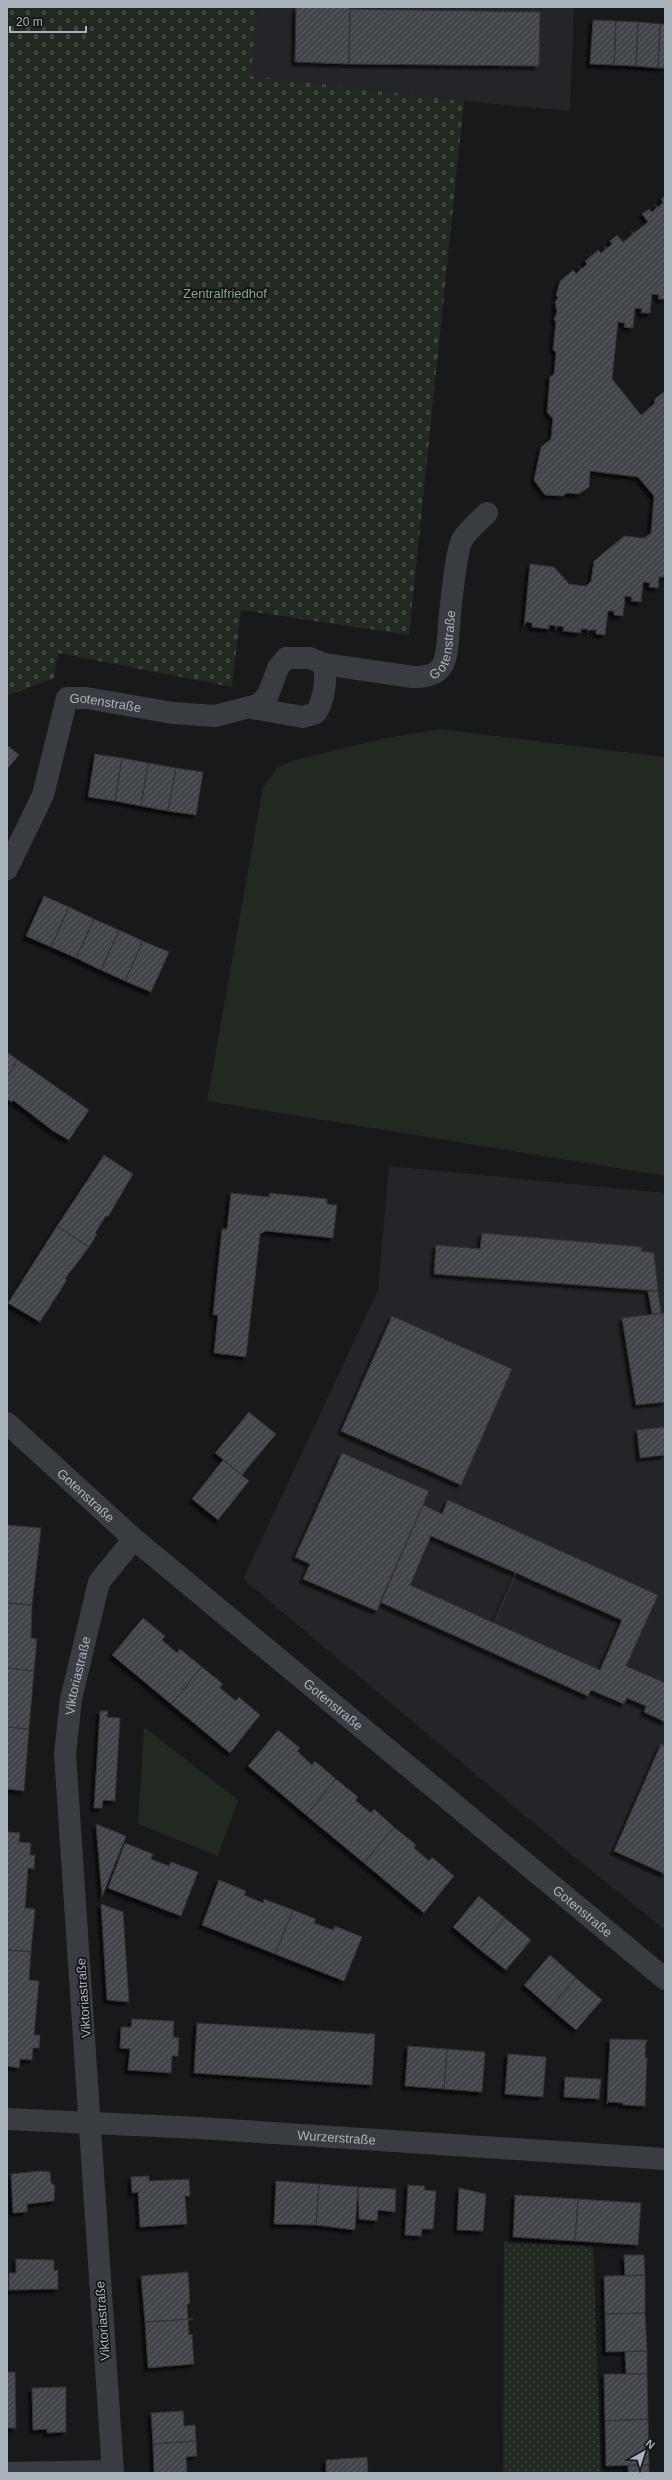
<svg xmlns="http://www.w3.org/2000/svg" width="672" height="2480" font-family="Helvetica,sans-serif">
  <defs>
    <pattern id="cemetery-stones" width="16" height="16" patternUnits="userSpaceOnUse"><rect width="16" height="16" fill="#212920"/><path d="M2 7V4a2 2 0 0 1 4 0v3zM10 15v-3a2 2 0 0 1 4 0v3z" fill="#3f463e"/></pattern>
    <pattern id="garden-dots" width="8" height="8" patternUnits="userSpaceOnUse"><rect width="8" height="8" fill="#212920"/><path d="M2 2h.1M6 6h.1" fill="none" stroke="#3f463e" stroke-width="1.8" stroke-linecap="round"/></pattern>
    <pattern id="building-hatch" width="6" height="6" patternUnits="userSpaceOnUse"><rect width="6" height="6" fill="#424448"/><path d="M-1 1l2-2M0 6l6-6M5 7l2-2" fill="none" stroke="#5b5d60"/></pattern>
    <filter id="shadow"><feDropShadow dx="-3.5" dy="3.5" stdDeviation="1" flood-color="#0009"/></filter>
  </defs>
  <rect width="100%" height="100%" fill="#18191b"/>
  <path fill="#242528" d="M 257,7 L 574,7 L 570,111 L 464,101 L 250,76 Z
    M 389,1166 L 665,1193 L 665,1930 L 561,1846 L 243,1579 L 378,1290 Z"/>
  <path fill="url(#cemetery-stones)" d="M 7,7 L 257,7 L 251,76 L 464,101 L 409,635 L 241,610 L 232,687 L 58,653 L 54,678 L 7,696 Z"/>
  <path fill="#212920" d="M 440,729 L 665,757 L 665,1176 L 207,1101 L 263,787 L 278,767 L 295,760 L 381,739 Z
    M 144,1727 L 238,1800 L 218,1856 L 138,1824 Z"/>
  <path fill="url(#garden-dots)" d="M 504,2242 L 593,2246 L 601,2473 L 503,2473 Z"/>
  <path fill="url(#building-hatch)" stroke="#323337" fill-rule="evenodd" filter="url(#shadow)" d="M 296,7 L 350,7 L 349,64 L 295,62 Z
    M 350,9 L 540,12 L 539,66 L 349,64 Z
    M 593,20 L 616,21 L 614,65 L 590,64 Z
    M 616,21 L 638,22 L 636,66 L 614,65 Z
    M 638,22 L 660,24 L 658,68 L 636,66 Z
    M 660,24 L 665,24 L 665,68 L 658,68 Z
    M 665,196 L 665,299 L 658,299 L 659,295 L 652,294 L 650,313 L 641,313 L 642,309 L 635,308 L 633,328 L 624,327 L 625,323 L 618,322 L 612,379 L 641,415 L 654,404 L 655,399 L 665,391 L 665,577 L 659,577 L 658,588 L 649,587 L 650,583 L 643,582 L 641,602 L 631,601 L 632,597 L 625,596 L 623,616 L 614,615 L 614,611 L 608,611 L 605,635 L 596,634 L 596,630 L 589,630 L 588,633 L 588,629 L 581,629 L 581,633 L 563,631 L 564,627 L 557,626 L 556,630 L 556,626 L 549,625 L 549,629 L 540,628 L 532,627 L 532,623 L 526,622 L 524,626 L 530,564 L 554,567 L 569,584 L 586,586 L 591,581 L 594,561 L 624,536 L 644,538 L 651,533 L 654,496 L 638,477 L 590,471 L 589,487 L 579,494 L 567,493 L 563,496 L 545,495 L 534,480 L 541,447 L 551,439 L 553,419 L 547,412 L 550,377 L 554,374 L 556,353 L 553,349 L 556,322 L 554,319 L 557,312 L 555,302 L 558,298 L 556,295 L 560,281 L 573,270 L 576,274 L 581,269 L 578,266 L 582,269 L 587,264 L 585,261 L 598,250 L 601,253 L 606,249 L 604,246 L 607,248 L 612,244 L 610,241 L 617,235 L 623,242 L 633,234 L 631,231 L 634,233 L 648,222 L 642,214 L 649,209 L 652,212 L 657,207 L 655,204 L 658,207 L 663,202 L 661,199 Z
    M 7,745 L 19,755 L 7,769 Z
    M 95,754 L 122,758 L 115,801 L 88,797 Z
    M 122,758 L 148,763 L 141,806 L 115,801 Z
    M 148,763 L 176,768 L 168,811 L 141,806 Z
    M 176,768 L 203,772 L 196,815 L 168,811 Z
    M 44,896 L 69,907 L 51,947 L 26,936 Z
    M 69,907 L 94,919 L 76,958 L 51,947 Z
    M 94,919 L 119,930 L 101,970 L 76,958 Z
    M 119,930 L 143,941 L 125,981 L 101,970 Z
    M 143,941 L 169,952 L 151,992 L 125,981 Z
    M 7,1052 L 18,1060 L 7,1077 Z
    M 18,1060 L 89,1110 L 69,1140 L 53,1131 L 13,1100 L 12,1102 L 7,1099 L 7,1077 Z
    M 104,1155 L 133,1174 L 108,1217 L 106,1216 L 95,1233 L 97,1234 L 89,1247 L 57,1226 Z
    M 231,1193 L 269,1197 L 270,1193 L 327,1199 L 327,1204 L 337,1205 L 333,1238 L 266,1231 L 260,1234 L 246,1357 L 214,1353 L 218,1315 L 213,1315 L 222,1229 L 227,1229 Z
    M 57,1226 L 89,1247 L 65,1279 L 67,1280 L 40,1322 L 8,1303 Z
    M 482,1233 L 642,1247 L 641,1251 L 654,1253 L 658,1291 L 434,1274 L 436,1245 L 480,1249 Z
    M 648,1291 L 658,1291 L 661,1313 L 652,1314 Z
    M 664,1313 L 665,1402 L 636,1405 L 622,1318 Z
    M 392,1316 L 512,1369 L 461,1485 L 341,1431 Z
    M 249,1412 L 276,1434 L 242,1475 L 215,1453 Z
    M 665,1427 L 665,1455 L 640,1458 L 637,1430 Z
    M 342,1453 L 429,1491 L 377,1611 L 303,1579 L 310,1564 L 295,1557 Z
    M 223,1460 L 249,1481 L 218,1520 L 192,1499 Z
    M 448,1500 L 658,1595 L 626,1666 L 665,1683 L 665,1722 L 644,1712 L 646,1706 L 627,1698 L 624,1704 L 591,1690 L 588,1696 L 380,1602 L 423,1505 L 442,1514 ZM 431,1536 L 516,1573 L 494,1623 L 410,1585 Z
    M 7,1525 L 41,1528 L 32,1605 L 7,1603 Z
    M 516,1573 L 622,1620 L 600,1670 L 494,1623 Z
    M 7,1603 L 32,1605 L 31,1638 L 37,1639 L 34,1671 L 7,1668 Z
    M 143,1618 L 165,1636 L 162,1640 L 177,1653 L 180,1649 L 202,1667 L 171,1704 L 112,1655 Z
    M 202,1667 L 223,1684 L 220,1688 L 236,1701 L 239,1697 L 260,1715 L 230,1753 L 171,1704 Z
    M 7,1668 L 34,1671 L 29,1729 L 7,1727 Z
    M 100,1711 L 108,1711 L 107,1717 L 120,1718 L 115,1801 L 103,1800 L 102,1808 L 94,1808 Z
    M 7,1727 L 29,1729 L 24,1791 L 7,1789 Z
    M 278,1730 L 300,1748 L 297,1751 L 312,1765 L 315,1761 L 336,1779 L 306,1815 L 248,1766 Z
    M 661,1744 L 665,1746 L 665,1874 L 614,1851 Z
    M 336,1779 L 358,1797 L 355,1800 L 371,1813 L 374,1809 L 394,1827 L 364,1863 L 306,1815 Z
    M 96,1824 L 126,1836 L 102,1897 Z
    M 394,1827 L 416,1845 L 414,1848 L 429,1861 L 432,1857 L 454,1876 L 424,1913 L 364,1863 Z
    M 7,1832 L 20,1833 L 19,1842 L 31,1843 L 30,1855 L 35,1855 L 34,1869 L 28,1868 L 25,1908 L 35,1909 L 31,1952 L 7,1950 Z
    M 125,1843 L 153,1854 L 151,1859 L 169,1866 L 171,1862 L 198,1872 L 181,1916 L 108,1888 Z
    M 219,1880 L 246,1891 L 244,1895 L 263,1903 L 264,1899 L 293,1910 L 275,1954 L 202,1925 Z
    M 479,1896 L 505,1918 L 479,1949 L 453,1927 Z
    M 101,1904 L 123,1912 L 129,2002 L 107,2000 Z
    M 293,1910 L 316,1919 L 314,1923 L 333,1930 L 335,1926 L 362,1937 L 344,1981 L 275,1954 Z
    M 505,1918 L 531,1940 L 506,1970 L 479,1949 Z
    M 7,1950 L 31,1952 L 29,1980 L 39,1981 L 34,2035 L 40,2035 L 39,2048 L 33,2048 L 32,2060 L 20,2059 L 19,2068 L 7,2066 Z
    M 550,1955 L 576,1978 L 550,2008 L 524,1985 Z
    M 576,1978 L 602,2000 L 576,2030 L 550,2008 Z
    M 132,2019 L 174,2021 L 173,2037 L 179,2038 L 178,2056 L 172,2056 L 171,2073 L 128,2070 L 130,2049 L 120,2048 L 121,2027 L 131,2027 Z
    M 197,2023 L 375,2034 L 372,2085 L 194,2073 Z
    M 610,2039 L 648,2040 L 646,2042 L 645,2057 L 647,2058 L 645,2106 L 623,2105 L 623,2103 L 608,2102 L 607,2104 Z
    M 408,2046 L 447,2049 L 444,2089 L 405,2086 Z
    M 447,2049 L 485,2052 L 482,2092 L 444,2089 Z
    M 508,2054 L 546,2057 L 543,2097 L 505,2094 Z
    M 565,2077 L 601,2079 L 599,2099 L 564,2097 Z
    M 40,2171 L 50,2172 L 51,2183 L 55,2186 L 54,2201 L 27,2204 L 27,2212 L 13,2213 L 11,2174 Z
    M 149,2176 L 149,2181 L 189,2179 L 190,2196 L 185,2196 L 187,2224 L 140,2227 L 138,2192 L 132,2193 L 131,2177 Z
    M 276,2181 L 319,2184 L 316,2225 L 274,2224 Z
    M 319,2184 L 358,2187 L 355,2230 L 316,2225 Z
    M 408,2185 L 425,2186 L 424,2190 L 436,2191 L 433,2229 L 422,2229 L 421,2236 L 405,2235 Z
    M 358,2187 L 396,2189 L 395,2212 L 378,2210 L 377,2221 L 359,2219 Z
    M 459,2188 L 486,2194 L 483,2231 L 457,2230 Z
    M 515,2195 L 578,2199 L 575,2241 L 513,2237 Z
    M 578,2199 L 641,2203 L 638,2245 L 575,2241 Z
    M 624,2255 L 644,2255 L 645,2275 L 625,2276 Z
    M 16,2259 L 54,2260 L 54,2271 L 58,2270 L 58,2289 L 9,2290 L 9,2273 L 16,2273 Z
    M 188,2272 L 190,2303 L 187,2304 L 188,2319 L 193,2319 L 145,2322 L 141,2276 Z
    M 645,2275 L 645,2313 L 605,2314 L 604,2276 Z
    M 645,2313 L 647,2351 L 606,2352 L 605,2314 Z
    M 193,2319 L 188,2320 L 189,2335 L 192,2334 L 194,2364 L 148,2368 L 145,2322 Z
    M 647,2351 L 647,2374 L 626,2374 L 625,2352 Z
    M 7,2372 L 15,2372 L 16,2428 L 7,2428 Z
    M 604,2374 L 647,2374 L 648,2419 L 605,2421 Z
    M 66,2387 L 66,2432 L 47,2433 L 47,2429 L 33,2430 L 32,2388 Z
    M 183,2411 L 184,2426 L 195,2425 L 196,2441 L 153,2444 L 151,2413 Z
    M 648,2419 L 649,2465 L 606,2466 L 605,2421 Z
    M 196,2441 L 197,2456 L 186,2457 L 187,2473 L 154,2473 L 153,2444 Z
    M 367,2457 L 368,2473 L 326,2473 L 326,2460 Z
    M 649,2465 L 649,2473 L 628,2473 L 628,2466 Z"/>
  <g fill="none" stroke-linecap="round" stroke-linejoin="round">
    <g stroke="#393c40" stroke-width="22">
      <path d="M 252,708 L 303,717 L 316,713 C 324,700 327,679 324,664"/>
      <path id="s1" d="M 7,869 L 43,795 L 67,698 L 86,698 L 173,713 L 215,716 L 258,705 L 268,695 L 278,668 L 286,658 L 310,658 L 324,664 L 413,677 C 450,678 446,654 449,627 C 450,611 456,551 462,540 C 468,530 479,521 487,513"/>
      <path id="s2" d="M 7,1423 L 134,1539 L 665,1979"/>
      <path id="s3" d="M 7,2119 L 199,2128 L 665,2159"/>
      <path d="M 7,2473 L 113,2471"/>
      <path id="s4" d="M 113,2473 L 65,1754 L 71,1699 L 99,1582 L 134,1539"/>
    </g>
  </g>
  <g text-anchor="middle" stroke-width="3.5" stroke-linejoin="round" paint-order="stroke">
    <g font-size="13" fill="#87a780" stroke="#131416">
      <text x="225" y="298">Zentralfriedhof</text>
    </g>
    <g font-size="13" fill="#aab3bb" stroke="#131416">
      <text dy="5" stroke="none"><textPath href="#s1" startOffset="614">Gotenstraße</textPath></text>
      <text dy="5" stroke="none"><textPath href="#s1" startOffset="221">Gotenstraße</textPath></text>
      <text dy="5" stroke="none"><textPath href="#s2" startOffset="107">Gotenstraße</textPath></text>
      <text dy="5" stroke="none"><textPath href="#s4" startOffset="800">Viktoriastraße</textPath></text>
      <text dy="5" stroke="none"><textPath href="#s2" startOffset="431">Gotenstraße</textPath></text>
      <text dy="5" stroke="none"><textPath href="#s2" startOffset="755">Gotenstraße</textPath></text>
      <text transform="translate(83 1998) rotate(-94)" y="5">Viktoriastraße</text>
      <text dy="5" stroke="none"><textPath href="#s3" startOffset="330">Wurzerstraße</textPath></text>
      <text transform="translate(102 2321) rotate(-94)" y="5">Viktoriastraße</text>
    </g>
  </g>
  <rect width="672" height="2480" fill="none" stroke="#aab3bb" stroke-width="16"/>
  <g transform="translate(644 2452) rotate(39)" stroke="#131416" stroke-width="3" paint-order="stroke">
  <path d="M0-3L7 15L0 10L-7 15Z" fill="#aab3bb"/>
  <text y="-6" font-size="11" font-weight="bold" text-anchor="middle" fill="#aab3bb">N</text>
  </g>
  <path d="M10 26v6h76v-6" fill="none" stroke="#aab3bb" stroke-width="2"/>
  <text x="16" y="26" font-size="12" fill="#aab3bb" stroke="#131416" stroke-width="3" paint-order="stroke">20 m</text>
</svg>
